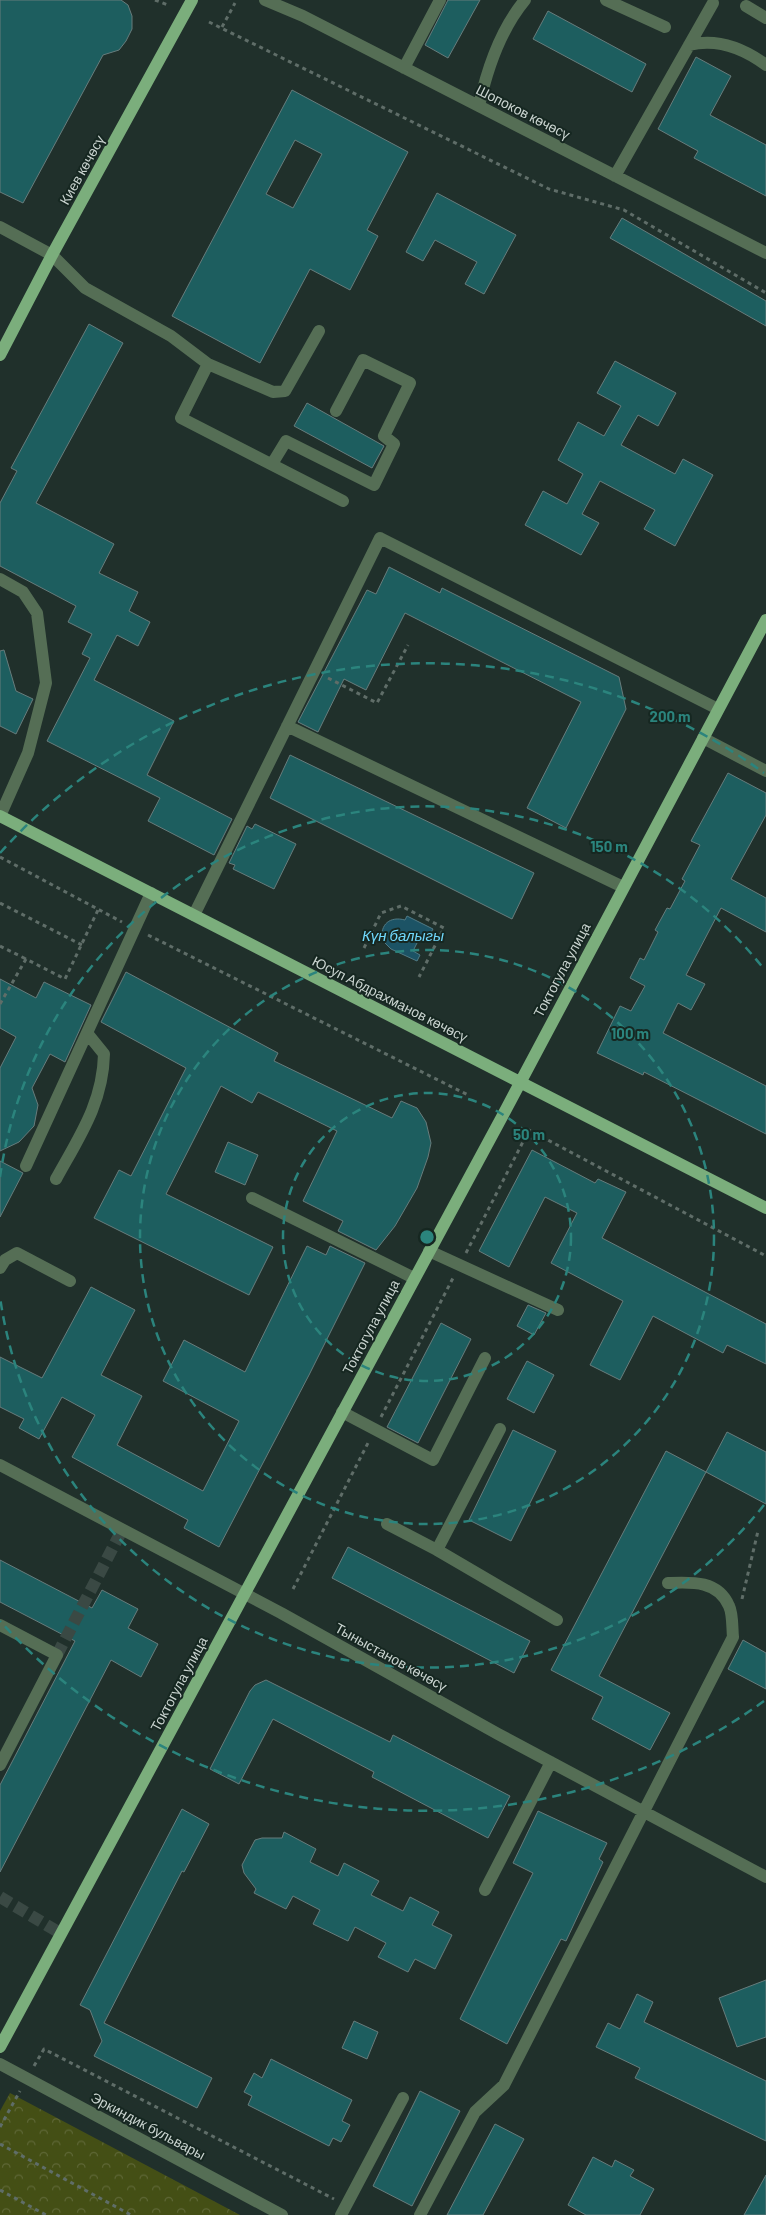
<svg xmlns="http://www.w3.org/2000/svg" width="766" height="2215" font-family="Barlow,sans-serif">
  <defs>
    <pattern id="park-crowns" width="20" height="18" patternUnits="userSpaceOnUse" patternTransform="scale(1.25)"><rect width="20" height="18" fill="#444f15"/><path d="M2 6a3 3 0 1 1 6 0M12 15a3 3 0 1 1 6 0" fill="none" stroke="#5e6736"/></pattern>
  </defs>
  <rect width="100%" height="100%" fill="#20302b"/>
  <path fill="url(#park-crowns)" d="M 10,2093 L 240,2215 L 0,2215 L 0,2111 Z"/>
  <path fill="#1c5365" stroke="#507a85" d="M 407,916 L 433,929 L 428,938 L 421,935 L 413,951 L 420,955 L 417,961 L 391,949 L 382,940 C 380,924 390,916 405,920 Z"/>
  <path fill="#1d5e5f" stroke="#677c7c" fill-rule="evenodd" d="M 0,0 L 121,0 L 128,5 L 132,16 L 132,29 L 126,41 L 119,50 L 103,55 L 23,203 L 0,192 Z
    M 448,0 L 480,0 L 448,58 L 425,45 Z
    M 548,11 L 646,64 L 632,92 L 533,39 Z
    M 696,57 L 731,76 L 710,115 L 766,145 L 766,196 L 694,158 L 698,151 L 658,129 Z
    M 292,90 L 408,152 L 367,230 L 378,236 L 350,290 L 310,269 L 260,363 L 172,316 ZM 295,140 L 322,154 L 293,208 L 266,194 Z
    M 437,193 L 516,235 L 484,294 L 465,284 L 477,262 L 435,240 L 423,261 L 406,252 Z
    M 622,218 L 766,301 L 766,326 L 610,238 Z
    M 89,324 L 123,343 L 36,503 L 114,544 L 99,573 L 138,592 L 129,611 L 150,622 L 138,646 L 117,635 L 94,680 L 174,721 L 147,775 L 232,819 L 214,855 L 148,821 L 160,798 L 47,741 L 90,658 L 82,654 L 92,634 L 68,622 L 76,606 L 0,566 L 0,503 L 17,471 L 11,468 Z
    M 615,361 L 676,393 L 658,426 L 638,415 L 621,445 L 675,474 L 683,459 L 713,475 L 675,546 L 644,529 L 655,510 L 600,481 L 582,514 L 599,523 L 581,555 L 525,525 L 543,491 L 567,504 L 583,474 L 558,460 L 578,422 L 604,436 L 621,406 L 597,393 Z
    M 307,403 L 384,446 L 372,468 L 294,426 Z
    M 389,567 L 440,593 L 442,588 L 619,677 L 626,709 L 566,828 L 527,808 L 581,702 L 405,613 L 366,690 L 344,679 L 318,732 L 298,722 L 367,590 L 376,594 Z
    M 4,650 L 16,691 L 33,699 L 16,734 L 0,726 L 0,651 Z
    M 290,755 L 534,873 L 512,919 L 270,798 Z
    M 728,773 L 766,793 L 766,815 L 731,879 L 766,898 L 766,932 L 721,908 L 686,975 L 705,984 L 691,1010 L 678,1003 L 663,1033 L 766,1086 L 766,1134 L 644,1072 L 643,1075 L 597,1053 L 620,1006 L 631,1011 L 645,986 L 630,978 L 640,958 L 644,960 L 658,932 L 655,930 L 667,908 L 670,909 L 685,881 L 682,879 L 700,845 L 691,841 Z
    M 255,824 L 296,844 L 274,889 L 233,869 L 235,865 L 229,863 L 247,826 L 252,829 Z
    M 126,972 L 278,1053 L 274,1061 L 392,1118 L 401,1101 L 417,1108 L 426,1122 L 431,1143 L 428,1157 L 417,1188 L 395,1226 L 376,1250 L 338,1231 L 343,1221 L 303,1201 L 337,1131 L 258,1092 L 252,1103 L 221,1086 L 166,1194 L 273,1247 L 249,1295 L 94,1218 L 119,1170 L 131,1176 L 186,1068 L 101,1022 Z
    M 0,979 L 36,998 L 44,982 L 91,1005 L 65,1062 L 50,1054 L 32,1088 L 38,1105 L 34,1126 L 19,1142 L 0,1151 L 0,1068 L 16,1037 L 0,1028 Z
    M 228,1142 L 258,1155 L 245,1185 L 215,1172 Z
    M 532,1150 L 595,1183 L 598,1179 L 626,1192 L 602,1238 L 766,1324 L 766,1364 L 727,1345 L 723,1353 L 653,1316 L 620,1380 L 590,1365 L 623,1301 L 551,1263 L 577,1213 L 545,1197 L 509,1267 L 479,1251 Z
    M 0,1161 L 23,1173 L 0,1217 Z
    M 307,1246 L 326,1255 L 330,1246 L 365,1263 L 309,1375 L 219,1547 L 184,1528 L 188,1520 L 72,1457 L 95,1415 L 62,1397 L 39,1439 L 19,1428 L 24,1419 L 0,1407 L 0,1357 L 42,1378 L 91,1287 L 135,1310 L 101,1375 L 142,1396 L 117,1445 L 203,1491 L 239,1421 L 163,1381 L 184,1340 L 245,1372 Z
    M 528,1305 L 546,1313 L 534,1335 L 517,1326 Z
    M 441,1323 L 471,1339 L 418,1443 L 387,1427 Z
    M 527,1361 L 554,1375 L 534,1413 L 507,1399 Z
    M 513,1430 L 556,1451 L 511,1541 L 469,1520 Z
    M 727,1432 L 766,1452 L 766,1504 L 706,1472 Z
    M 666,1451 L 706,1472 L 599,1676 L 670,1713 L 650,1750 L 592,1719 L 603,1697 L 551,1670 Z
    M 348,1547 L 530,1641 L 514,1673 L 332,1578 Z
    M 0,1560 L 92,1608 L 102,1590 L 138,1609 L 128,1628 L 158,1644 L 141,1677 L 111,1660 L 0,1872 L 0,1785 L 75,1641 L 0,1602 Z
    M 743,1640 L 766,1653 L 766,1689 L 728,1669 Z
    M 266,1680 L 390,1742 L 393,1735 L 510,1796 L 488,1838 L 372,1777 L 374,1772 L 273,1719 L 239,1784 L 210,1769 L 250,1691 L 255,1685 Z
    M 182,1809 L 209,1824 L 184,1872 L 182,1871 L 104,2023 L 212,2078 L 197,2108 L 94,2056 L 102,2041 L 90,2010 L 80,2005 Z
    M 538,1811 L 607,1843 L 599,1859 L 603,1862 L 566,1941 L 561,1939 L 507,2044 L 460,2019 L 533,1873 L 513,1863 Z
    M 284,1832 L 316,1849 L 310,1862 L 338,1876 L 344,1863 L 379,1881 L 371,1895 L 403,1911 L 410,1897 L 439,1912 L 432,1925 L 452,1935 L 435,1969 L 415,1959 L 408,1972 L 378,1957 L 386,1943 L 355,1927 L 348,1941 L 313,1924 L 320,1910 L 293,1896 L 286,1909 L 254,1893 L 256,1889 L 244,1873 L 242,1865 L 255,1840 L 262,1838 L 282,1838 Z
    M 766,1980 L 766,2037 L 737,2047 L 719,1998 Z
    M 637,1994 L 653,2002 L 644,2022 L 766,2081 L 766,2141 L 635,2078 L 640,2068 L 596,2047 L 608,2023 L 620,2029 Z
    M 354,2021 L 378,2032 L 367,2059 L 342,2048 Z
    M 271,2059 L 352,2100 L 342,2121 L 350,2125 L 341,2142 L 333,2138 L 329,2146 L 248,2105 L 252,2096 L 244,2092 L 254,2073 L 262,2078 Z
    M 420,2091 L 460,2111 L 412,2206 L 373,2186 Z
    M 495,2124 L 524,2139 L 483,2215 L 447,2215 Z
    M 593,2157 L 612,2167 L 615,2160 L 634,2170 L 630,2176 L 654,2189 L 640,2215 L 586,2215 L 568,2205 Z
    M 766,2175 L 766,2215 L 744,2215 Z"/>
  <g fill="none" stroke-linecap="round" stroke-linejoin="round">
    <path stroke="#3a4944" stroke-width="12" stroke-dasharray="12 6" stroke-linecap="butt" d="M 57,1655 L 122,1530
      M 0,1897 L 60,1933"/>
    <path stroke="#5f6d68" stroke-width="3" stroke-dasharray="4 4" stroke-linecap="butt" d="M 155,0 L 168,5
      M 209,22 L 549,189 L 624,210 L 766,293
      M 222,27 L 235,3
      M 328,678 L 377,703 L 408,645
      M 0,857 L 122,922
      M 0,903 L 82,945
      M 148,935 L 470,1096
      M 0,946 L 26,959
      M 364,948 L 381,913 L 401,906 L 444,928 L 419,977
      M 0,1004 L 26,959 L 65,979 L 98,910
      M 466,1253 L 529,1130 L 766,1256
      M 381,1417 L 453,1278
      M 293,1589 L 368,1443
      M 742,1599 L 758,1531
      M 34,2066 L 44,2049 L 334,2199
      M 0,2127 L 20,2091
      M 0,2144 L 131,2215
      M 0,2190 L 46,2215"/>
    <path stroke="#556e55" stroke-width="12" d="M 265,0 L 303,16 L 766,253
      M 606,0 L 665,27
      M 746,6 L 766,18
      M 689,45 C 717,38 743,48 766,65
      M 404,68 L 440,0
      M 479,106 C 487,69 501,29 525,0
      M 615,176 L 713,3
      M 0,227 L 52,255 L 85,288 L 171,336 L 208,364 L 273,392 L 285,391 L 319,331
      M 208,364 L 181,418 L 343,501
      M 272,464 L 286,441 L 374,485 L 394,444 L 384,436 L 410,383 L 363,360 L 336,411
      M 0,579 L 23,592 L 37,613 L 46,683 L 28,753 L 0,816
      M 287,726 L 623,887
      M 703,738 L 766,771
      M 194,915 L 380,538 L 718,709
      M 26,1166 L 151,893
      M 56,1179 C 79,1137 103,1103 104,1054 L 87,1033
      M 252,1198 L 414,1278
      M 429,1251 L 558,1310
      M 0,1268 L 5,1260 L 17,1253 L 70,1281
      M 342,1412 L 433,1460 L 485,1358
      M 500,1429 L 437,1550 L 557,1620
      M 0,1465 L 281,1613 L 498,1734 L 766,1877
      M 387,1524 L 437,1550
      M 0,1625 L 57,1655 L 0,1765
      M 485,1890 L 551,1762
      M 0,2064 L 282,2215
      M 341,2215 L 403,2098
      M 420,2215 L 475,2112 L 504,2085 L 733,1637 C 732,1628 733,1614 729,1606 C 718,1580 691,1582 668,1583"/>
    <path stroke="#7bae7c" stroke-width="12" d="M 0,355 L 52,255 L 192,0
      M 0,816 L 766,1208
      M 0,2047 L 503,1115 L 766,620"/>
  </g>
  <g fill="none" stroke="#2b847d" stroke-width="2.5" stroke-dasharray="9 6">
    <circle cx="427" cy="1237" r="144"/>
    <circle cx="427" cy="1237" r="287"/>
    <path d="M764 1505A431 431 0 0 1 0 1297M0 1177A431 431 0 0 1 764 969"/>
    <path d="M764 1701A574 574 0 0 1 0 1621M0 853A574 574 0 0 1 764 773"/>
  </g>
  <g text-anchor="middle" stroke-width="4" stroke-linejoin="round" paint-order="stroke">
    <g font-size="14" fill="#cad4d0" stroke="#162721">
      <text transform="translate(523 112) rotate(27)" y="5">Шопоков көчөсү</text>
      <text transform="translate(82 170) rotate(-61)" y="5">Киев көчөсү</text>
      <text transform="translate(562 970) rotate(-62)" y="5">Токтогула улица</text>
      <text transform="translate(390 999) rotate(27)" y="5">Юсуп Абдрахманов көчөсү</text>
      <text transform="translate(371 1327) rotate(-62)" y="5">Токтогула улица</text>
      <text transform="translate(391 1657) rotate(29)" y="5">Тыныстанов көчөсү</text>
      <text transform="translate(179 1684) rotate(-62)" y="5">Токтогула улица</text>
      <text transform="translate(148 2126) rotate(28)" y="5">Эркиндик бульвары</text>
    </g>
    <g font-size="15" font-style="italic" fill="#70d8fc" stroke="#162721">
      <text x="403" y="941">Күн балыгы</text>
    </g>
  </g>
  <circle cx="427" cy="1237" r="8" fill="#2b847d" stroke="#162721" stroke-width="2.5"/>
  <g font-size="15" text-anchor="middle" font-weight="bold" fill="#2b847d" stroke="#162721" stroke-width="4" stroke-linejoin="round" paint-order="stroke">
    <text x="670" y="722">200 m</text>
    <text x="609" y="852">150 m</text>
    <text x="630" y="1039">100 m</text>
    <text x="529" y="1140">50 m</text>
  </g>
</svg>
